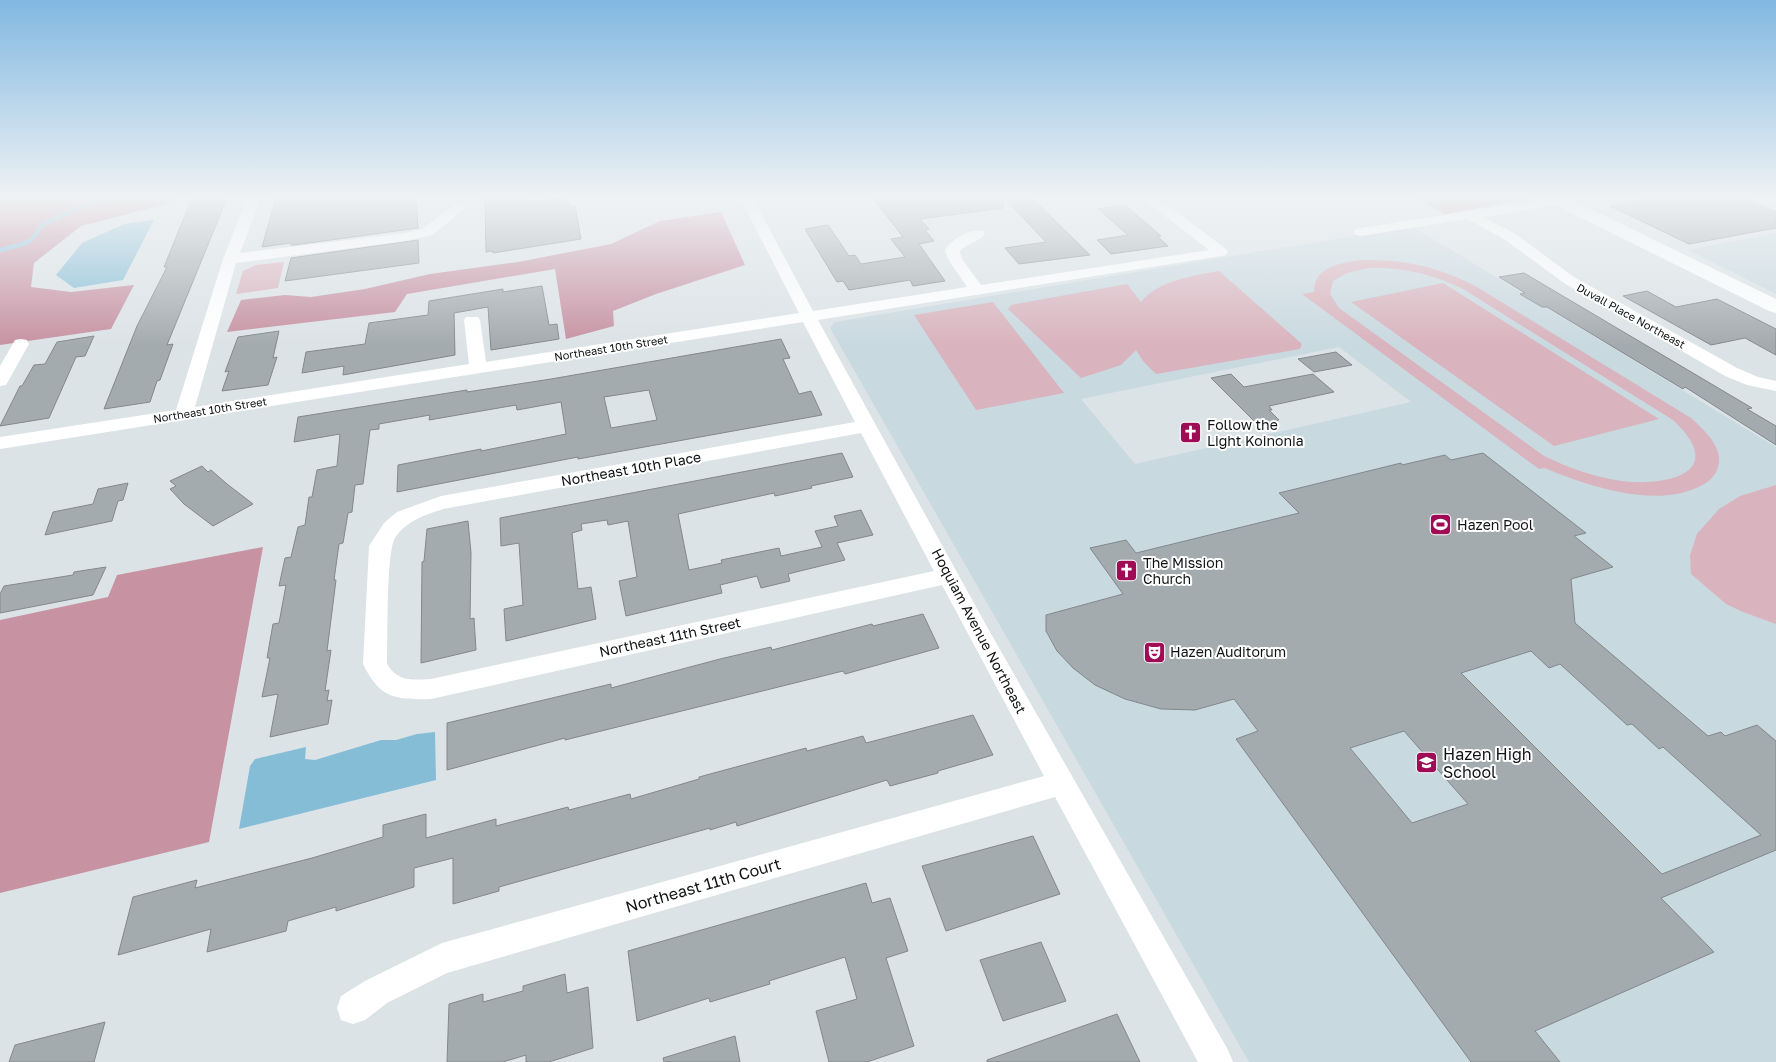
<svg xmlns="http://www.w3.org/2000/svg" width="1776" height="1062" font-family="'Golos Text',sans-serif">
  <rect width="100%" height="100%" fill="#dce3e6"/>
  <path fill="#c9d9e0" fill-rule="evenodd" d="M 1412,226 L 1776,447 L 1776,1062 L 1249,1062 L 830,328 L 835,322 ZM 1339,347 L 1411,402 L 1135,464 L 1081,399 Z
    M 1776,233 L 1776,294 L 1688,250 Z"/>
  <path fill="#d9b3bd" fill-rule="evenodd" d="M 1362,260 C 1403,259 1441,267 1477,287 L 1691,418 C 1706,432 1727,450 1716,472 C 1712,480 1704,485 1696,488 C 1651,508 1587,485 1544,468 L 1539,469 L 1302,294 L 1314,292 C 1314,266 1341,263 1362,260 ZM 1369,268 C 1402,267 1433,274 1463,289 L 1673,420 C 1729,472 1668,487 1621,481 C 1594,477 1569,468 1544,456 L 1339,308 L 1330,294 L 1333,281 L 1347,273 Z
    M 284,262 L 278,288 L 236,294 L 243,271 L 256,265 Z
    M 1219,271 L 1302,344 L 1300,349 L 1156,374 L 1143,361 L 1136,350 L 1121,365 L 1081,378 L 1008,309 L 1011,305 L 1127,284 L 1141,302 C 1159,280 1193,276 1219,271 Z
    M 1443,283 L 1659,419 L 1554,446 L 1351,302 Z
    M 993,302 L 1064,393 L 976,410 L 914,315 Z
    M 1776,485 L 1776,624 L 1743,612 L 1726,604 L 1691,574 L 1690,555 L 1697,534 L 1719,509 L 1740,496 Z"/>
  <path fill="#c792a2" d="M 0,198 L 180,198 L 178,201 L 81,226 L 34,263 L 31,287 L 71,292 L 134,285 L 111,329 L 0,345 Z
    M 1416,198 L 1527,198 L 1530,199 L 1445,214 Z
    M 721,212 L 745,265 L 656,294 L 613,311 L 614,326 L 566,339 L 555,269 L 407,294 L 395,312 L 227,332 L 241,300 L 285,295 L 311,297 L 365,289 L 430,274 L 518,262 L 611,244 L 660,221 Z
    M 263,547 L 209,842 L 0,893 L 0,620 L 108,597 L 117,575 Z"/>
  <path fill="#86bdd6" d="M 154,220 L 123,280 L 74,288 L 56,275 L 82,243 L 124,224 Z
    M 435,732 L 436,780 L 239,829 L 250,766 L 255,759 L 306,747 L 305,759 L 315,760 L 381,740 L 396,740 L 417,734 Z"/>
  <g fill="none" stroke-linecap="round" stroke-linejoin="round">
    <path stroke="#86bdd6" stroke-width="4.5" d="M 0,250 L 26,243 L 34,237 L 42,225 L 98,198"/>
  </g>
  <path fill="#a4abae" stroke="#82888b" fill-rule="evenodd" d="M 192,198 L 227,198 L 167,345 L 173,344 L 160,380 L 157,381 L 150,402 L 104,409 L 137,326 L 167,267 L 164,267 Z
    M 276,198 L 416,198 L 418,228 L 294,245 L 291,245 L 291,243 L 262,247 Z
    M 485,198 L 525,198 L 526,202 L 568,198 L 570,207 L 575,206 L 581,239 L 493,253 L 493,251 L 486,252 Z
    M 873,198 L 1003,198 L 1003,208 L 920,219 L 929,229 L 925,230 L 934,241 L 919,244 L 945,281 L 913,286 L 910,280 L 849,290 L 843,281 L 837,282 L 805,229 L 828,225 L 849,256 L 855,255 L 861,264 L 905,257 L 891,239 L 903,237 Z
    M 1004,198 L 1032,198 L 1090,255 L 1019,264 L 1005,248 L 1046,242 Z
    M 1656,198 L 1743,198 L 1776,212 L 1776,228 L 1689,244 L 1610,206 Z
    M 1125,205 L 1161,236 L 1158,237 L 1168,246 L 1111,254 L 1097,240 L 1128,235 L 1098,209 Z
    M 418,240 L 419,263 L 285,281 L 291,258 Z
    M 1524,273 L 1752,408 L 1747,409 L 1776,426 L 1776,445 L 1685,387 L 1683,389 L 1668,380 L 1547,307 L 1542,307 L 1520,294 L 1525,293 L 1499,277 Z
    M 542,286 L 549,325 L 557,324 L 559,339 L 491,350 L 488,307 L 454,313 L 455,355 L 343,375 L 344,366 L 302,373 L 306,352 L 365,344 L 369,323 L 428,315 L 429,301 L 503,289 L 503,292 Z
    M 1647,291 L 1676,307 L 1717,299 L 1776,329 L 1776,355 L 1745,338 L 1711,345 L 1623,296 Z
    M 279,331 L 273,358 L 277,357 L 268,385 L 222,391 L 229,371 L 225,372 L 238,337 Z
    M 94,336 L 85,356 L 76,357 L 49,418 L 0,426 L 20,386 L 22,386 L 34,365 L 45,364 L 57,342 Z
    M 781,339 L 790,358 L 783,359 L 799,394 L 811,391 L 822,415 L 578,459 L 578,457 L 397,492 L 398,465 L 481,449 L 481,451 L 566,434 L 561,402 L 517,410 L 516,405 L 429,420 L 430,415 L 379,424 L 379,429 L 370,430 L 363,484 L 355,485 L 352,512 L 348,513 L 343,543 L 339,544 L 334,580 L 336,580 L 327,651 L 331,650 L 325,691 L 329,690 L 327,701 L 332,700 L 328,724 L 270,737 L 278,694 L 262,697 L 270,658 L 267,658 L 273,624 L 279,623 L 286,585 L 279,586 L 285,558 L 291,557 L 298,527 L 305,525 L 309,497 L 312,497 L 317,470 L 337,466 L 340,434 L 294,442 L 298,417 L 467,390 L 467,392 L 551,379 ZM 649,390 L 657,420 L 611,428 L 604,397 Z
    M 1336,352 L 1352,365 L 1314,372 L 1298,359 Z
    M 1231,374 L 1244,387 L 1313,374 L 1334,392 L 1269,406 L 1272,410 L 1269,410 L 1279,420 L 1258,425 L 1211,378 Z
    M 842,453 L 853,477 L 811,486 L 812,488 L 775,496 L 774,493 L 678,514 L 689,570 L 722,563 L 721,560 L 779,548 L 781,556 L 822,547 L 815,531 L 838,526 L 834,516 L 861,510 L 873,535 L 837,543 L 845,560 L 788,574 L 790,581 L 761,588 L 757,576 L 720,585 L 722,593 L 626,616 L 619,581 L 637,577 L 628,521 L 608,525 L 607,520 L 581,524 L 582,530 L 572,533 L 578,589 L 591,587 L 596,619 L 506,641 L 504,609 L 523,605 L 519,543 L 501,546 L 500,518 Z
    M 1483,453 L 1586,533 L 1574,536 L 1613,567 L 1571,579 L 1575,623 L 1708,736 L 1721,732 L 1725,736 L 1757,725 L 1776,741 L 1776,850 L 1661,898 L 1714,952 L 1535,1031 L 1560,1062 L 1471,1062 L 1236,739 L 1258,731 L 1234,699 L 1195,710 L 1161,709 L 1125,699 L 1095,685 L 1073,668 L 1057,651 L 1046,631 L 1046,615 L 1123,594 L 1090,548 L 1126,540 L 1136,553 L 1299,513 L 1279,493 L 1401,463 L 1402,465 L 1445,455 L 1451,460 ZM 1531,651 L 1549,668 L 1560,664 L 1627,725 L 1632,724 L 1659,749 L 1663,747 L 1761,835 L 1662,874 L 1461,673 ZM 1404,731 L 1468,804 L 1412,823 L 1350,748 Z
    M 202,466 L 208,472 L 211,470 L 227,484 L 253,504 L 213,526 L 184,504 L 170,489 L 176,486 L 170,481 Z
    M 128,483 L 123,500 L 118,501 L 112,521 L 45,535 L 53,512 L 93,504 L 98,489 Z
    M 468,521 L 471,553 L 470,619 L 474,618 L 476,650 L 421,663 L 422,562 L 424,561 L 427,529 Z
    M 106,567 L 93,595 L 0,613 L 0,594 L 4,586 L 73,575 L 74,572 Z
    M 923,614 L 939,648 L 845,674 L 843,671 L 565,740 L 565,738 L 447,770 L 447,723 L 611,684 L 611,688 L 720,659 L 771,647 L 772,650 L 872,624 L 873,626 Z
    M 973,715 L 993,755 L 938,771 L 938,773 L 890,786 L 887,780 L 737,826 L 736,822 L 710,830 L 710,828 L 499,887 L 499,891 L 453,904 L 453,858 L 414,868 L 414,887 L 336,911 L 336,907 L 288,921 L 286,931 L 207,952 L 211,929 L 118,955 L 133,897 L 197,880 L 195,888 L 312,858 L 383,837 L 383,825 L 426,814 L 426,838 L 496,819 L 496,826 L 568,807 L 569,810 L 630,794 L 631,799 L 699,779 L 699,777 L 806,748 L 807,751 L 863,736 L 866,743 Z
    M 1033,836 L 1060,894 L 946,931 L 922,866 Z
    M 866,883 L 872,903 L 890,898 L 908,951 L 886,958 L 914,1046 L 867,1062 L 829,1062 L 816,1011 L 857,999 L 845,957 L 769,981 L 770,984 L 710,1002 L 709,998 L 637,1021 L 628,951 Z
    M 1041,942 L 1066,1001 L 1003,1021 L 980,960 Z
    M 565,974 L 567,993 L 588,987 L 593,1048 L 549,1062 L 526,1062 L 526,1055 L 503,1062 L 447,1062 L 449,1004 L 483,994 L 483,1002 L 523,991 L 523,986 Z
    M 1117,1014 L 1140,1062 L 987,1062 L 987,1060 Z
    M 105,1022 L 94,1062 L 9,1062 L 15,1045 Z
    M 735,1036 L 740,1062 L 664,1062 L 663,1058 Z"/>
  <g fill="none" stroke-linecap="round" stroke-linejoin="round">
    <path fill="#fff" fill-rule="evenodd" d="M 247,198 L 261,198 L 240,253 L 406,233 L 422,229 L 454,205 L 459,204 L 466,208 L 432,235 L 406,241 L 236,263 L 195,407 L 469,364 L 464,320 L 466,317 L 478,317 L 480,320 L 486,362 L 799,313 L 740,198 L 753,198 L 813,311 L 967,287 L 948,259 L 945,250 C 952,239 970,228 983,231 L 985,234 C 979,242 967,243 960,251 L 962,259 L 981,285 L 1209,250 L 1146,201 L 1145,198 L 1159,198 L 1226,249 L 1228,252 L 1226,255 L 1221,256 L 818,320 L 986,625 L 1228,1050 L 1233,1062 L 1198,1062 L 1055,797 L 447,973 L 387,1003 L 365,1020 L 353,1024 L 341,1020 L 337,1008 L 341,996 L 365,981 L 442,943 L 1044,776 L 942,585 L 431,699 C 394,700 380,698 363,664 L 369,546 L 384,523 L 397,512 L 441,496 L 855,422 L 803,322 L 0,449 L 0,437 L 176,410 L 223,259 ZM 861,433 L 934,571 L 431,679 C 412,680 398,682 387,664 C 388,641 386,552 395,538 C 406,521 425,515 443,509 Z
      M 1552,198 L 1581,198 L 1574,202 L 1483,217 L 1514,233 L 1574,277 L 1737,368 L 1758,377 L 1776,381 L 1776,391 L 1747,385 L 1725,376 L 1564,283 L 1504,239 L 1467,219 L 1361,236 L 1356,235 L 1354,232 L 1356,229 L 1361,228 Z
      M 1759,198 L 1776,198 L 1776,206 L 1761,201 Z
      M 21,339 L 27,340 L 29,344 L 6,385 L 0,386 L 0,366 L 15,340 Z"/>
    <path fill="#fff" fill-rule="evenodd" d="M 1546,198 L 1568,198 L 1776,299 L 1776,313 L 1769,311 L 1549,202 Z"/>
  </g>
  <linearGradient id="sky" x2="0" y2="1"><stop stop-color="#81b8e1"/><stop offset="0.57" stop-color="#eff2f4"/><stop offset="1" stop-color="#eff2f4" stop-opacity="0"/></linearGradient>
  <rect width="1776" height="346" fill="url(#sky)"/>
  <defs>
    <symbol id="church-square" viewBox="-11 -11 22 22"><rect x="-9" y="-9" width="18" height="18" rx="4" fill="#9f0c55" stroke="#fff"/><path d="M-1.2-6h2.4v3.5h3.3v2.4h-3.3V6h-2.4V-.1h-3.3v-2.4h3.3Z" fill="#fff"/></symbol>
    <symbol id="stadium-square" viewBox="-11 -11 22 22"><rect x="-9" y="-9" width="18" height="18" rx="4" fill="#9f0c55" stroke="#fff"/><path d="M0-5a6.5 5 0 1 0 0 10a6.5 5 0 1 0 0-10ZM-3.5-1.8h7v3.6h-7Z" fill="#fff"/></symbol>
    <symbol id="theatre-square" viewBox="-11 -11 22 22"><rect x="-9" y="-9" width="18" height="18" rx="4" fill="#9f0c55" stroke="#fff"/><path d="M-5-5.5Q0-4 5-5.5V0Q5 5 0 6Q-5 5-5 0ZM-3.3-2.5H-1v1.5H-3.3ZM1-2.5H3.3v1.5H1ZM-2.8 1Q0 5.5 2.8 1Z" fill="#fff"/></symbol>
    <symbol id="school-square" viewBox="-11 -11 22 22"><rect x="-9" y="-9" width="18" height="18" rx="4" fill="#9f0c55" stroke="#fff"/><path d="M0-5L7-2L0 1L-7-2ZM-4 1L0 2.5L4 1V4Q0 6-4 4Z" fill="#fff"/></symbol>
  </defs>
  <g fill-rule="evenodd">
    <use href="#church-square" x="1178" y="420" width="25" height="25"/>
    <use href="#stadium-square" x="1428" y="512" width="25" height="25"/>
    <use href="#church-square" x="1114" y="558" width="25" height="25"/>
    <use href="#theatre-square" x="1142" y="640" width="25" height="25"/>
    <use href="#school-square" x="1414" y="750" width="25" height="25"/>
  </g>
  <g text-anchor="middle" stroke-width="4" stroke-linejoin="round" paint-order="stroke">
    <g font-size="11" fill="#101214" stroke="#fff">
      <text transform="translate(1631 316) rotate(29)" y="4">Duvall Place Northeast</text>
      <text transform="translate(611 348) rotate(-9)" y="4">Northeast 10th Street</text>
      <text transform="translate(210 410) rotate(-9)" y="4">Northeast 10th Street</text>
    </g>
    <g font-size="14" fill="#101214" stroke="#fff" text-anchor="start">
      <text x="1207" y="430">Follow the<tspan x="1207" dy="16">Light Koinonia</tspan></text>
      <text x="1457" y="530">Hazen Pool</text>
      <text x="1143" y="568">The Mission<tspan x="1143" dy="16">Church</tspan></text>
      <text x="1170" y="657">Hazen Auditorum</text>
    </g>
    <g font-size="14" fill="#101214" stroke="#fff">
      <text transform="translate(631 469) rotate(-10)" y="5">Northeast 10th Place</text>
      <text transform="translate(979 631) rotate(62)" y="5">Hoquiam Avenue Northeast</text>
      <text transform="translate(670 637) rotate(-12)" y="5">Northeast 11th Street</text>
    </g>
    <g font-size="16" fill="#101214" stroke="#fff" text-anchor="start">
      <text x="1443" y="760">Hazen High<tspan x="1443" dy="18">School</tspan></text>
    </g>
    <g font-size="16" fill="#101214" stroke="#fff">
      <text transform="translate(703 885) rotate(-16)" y="6">Northeast 11th Court</text>
    </g>
  </g>
</svg>
